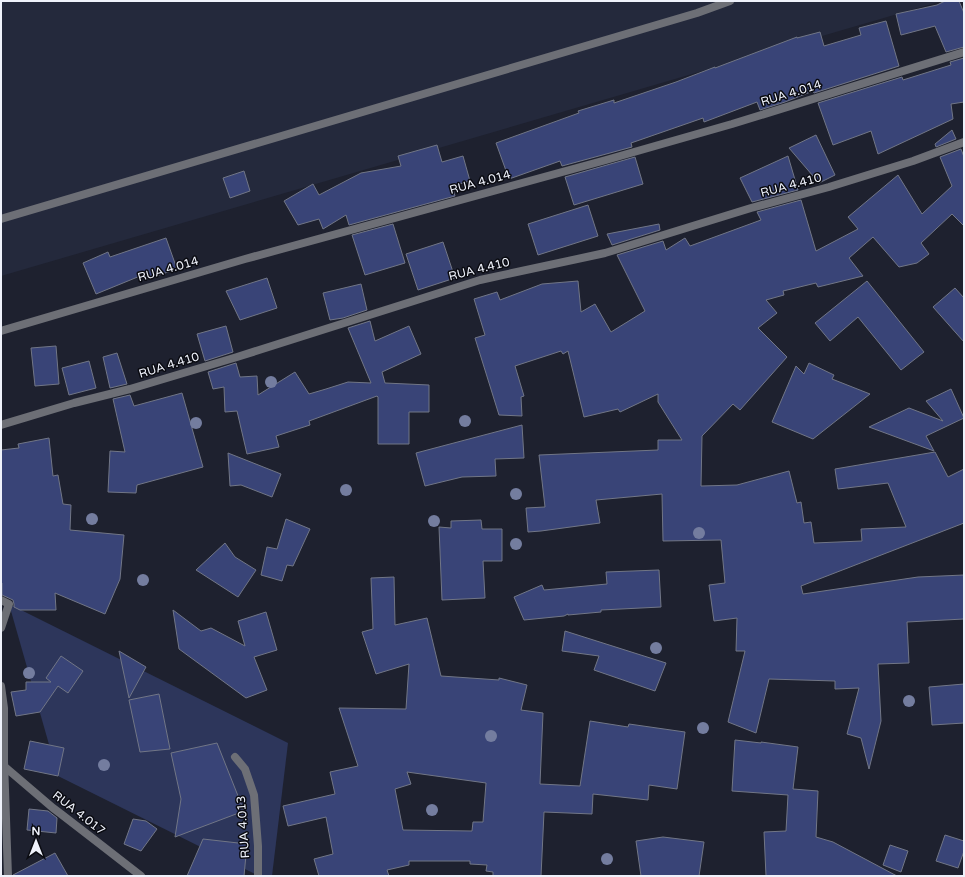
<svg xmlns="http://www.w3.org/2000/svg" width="965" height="877" font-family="'Varela Round',sans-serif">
  <rect width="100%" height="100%" fill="#1e212f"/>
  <path fill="#24293c" d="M 1,1 L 942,1 L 1,276 Z"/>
  <path fill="#2d365b" d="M 9,604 L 288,743 L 272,876 L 259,876 L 58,776 Z"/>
  <path fill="#394477" stroke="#717686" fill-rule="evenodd" d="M 945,1 L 959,1 L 964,13 L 964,47 L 946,52 L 935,26 L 901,35 L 896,14 L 937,5 Z
    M 886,21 L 899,66 L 814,93 L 813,91 L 785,102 L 760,110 L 757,102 L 704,122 L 703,118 L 631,143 L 632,147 L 562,166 L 560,161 L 509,179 L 496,143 L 579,113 L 578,111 L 614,100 L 614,103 L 676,82 L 715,67 L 715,68 L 797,37 L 797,38 L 820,32 L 824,46 L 861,35 L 859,28 Z
    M 964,58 L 964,102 L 951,104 L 953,119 L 878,154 L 871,131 L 833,145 L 818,103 L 902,77 L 903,80 L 951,65 L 950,62 Z
    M 952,130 L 956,139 L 936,147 L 935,144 Z
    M 816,135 L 835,175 L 819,183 L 789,148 Z
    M 437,145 L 442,162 L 463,156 L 470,181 L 452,186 L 455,196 L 349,225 L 346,215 L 323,229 L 319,219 L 298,225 L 284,201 L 313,184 L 319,195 L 361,173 L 401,166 L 398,156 Z
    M 961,149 L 964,157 L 964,226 L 952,214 L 921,243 L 929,254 L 917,263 L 899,267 L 873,237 L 849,258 L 863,276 L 818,287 L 816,283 L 783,291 L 784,295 L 766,300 L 777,313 L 758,328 L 787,357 L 740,410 L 733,404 L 702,436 L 701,486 L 737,485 L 789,471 L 797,503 L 801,502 L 804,523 L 811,522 L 814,543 L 862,541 L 861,529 L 906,527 L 888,483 L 838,489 L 835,469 L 935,452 L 948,477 L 964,469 L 964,523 L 801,586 L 803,594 L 918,577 L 964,575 L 964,619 L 907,622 L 909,663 L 878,664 L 881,721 L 869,769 L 861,738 L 847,734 L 859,688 L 835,689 L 835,681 L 769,679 L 756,733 L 728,722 L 745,651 L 736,651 L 737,618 L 714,621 L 709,585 L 725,583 L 721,540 L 663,541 L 662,494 L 596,500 L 600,523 L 541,531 L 528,532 L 526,508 L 545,507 L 539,455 L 658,450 L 658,440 L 682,440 L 658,402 L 658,394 L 620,412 L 618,409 L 584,417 L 568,351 L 563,354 L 561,351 L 515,366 L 524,396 L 521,397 L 522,416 L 499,415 L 475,338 L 485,335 L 474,299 L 497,292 L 500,300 L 542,284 L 578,281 L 581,312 L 595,304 L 611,332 L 645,311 L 617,255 L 663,241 L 666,250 L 685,238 L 690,246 L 761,220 L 757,212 L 801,200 L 816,251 L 858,229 L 848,217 L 898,175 L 922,214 L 952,186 L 940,157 Z
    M 788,156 L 798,190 L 752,202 L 740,178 Z
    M 635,157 L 643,184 L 574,205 L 565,177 Z
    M 244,171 L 250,191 L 230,198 L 223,178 Z
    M 588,205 L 598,236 L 538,255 L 528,224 Z
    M 393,224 L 405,263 L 365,275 L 352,235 Z
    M 659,224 L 660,230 L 612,245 L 607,234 Z
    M 166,238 L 177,269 L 147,279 L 145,274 L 96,294 L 83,263 L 108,252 L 110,257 Z
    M 443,242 L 455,278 L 418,290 L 406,254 Z
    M 267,278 L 277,308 L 240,320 L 226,291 Z
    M 867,281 L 924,352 L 901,370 L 858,317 L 830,341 L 815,323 Z
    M 361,284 L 367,310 L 343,318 L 330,320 L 323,293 Z
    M 955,288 L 964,298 L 964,342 L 933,307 Z
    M 370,321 L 375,341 L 409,326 L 421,354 L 382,372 L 385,383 L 429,385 L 429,412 L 409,412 L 409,444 L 378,444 L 378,397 L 377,396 L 309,421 L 310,425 L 276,436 L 279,447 L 247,454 L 237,411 L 225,412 L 224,387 L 213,389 L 208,372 L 236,363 L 240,377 L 257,376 L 258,395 L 295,372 L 309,394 L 326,389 L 348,382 L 371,383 L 348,328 Z
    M 226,326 L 233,352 L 205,361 L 197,334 Z
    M 56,346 L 59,384 L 35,386 L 31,348 Z
    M 117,353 L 127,384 L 110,388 L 103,357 Z
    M 89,361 L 96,388 L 69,395 L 62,368 Z
    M 809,363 L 834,375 L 832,379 L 870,394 L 813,439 L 772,422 L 796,366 L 804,374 Z
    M 951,389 L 964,418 L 926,436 L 934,451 L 869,427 L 909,408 L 943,421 L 926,401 Z
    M 182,393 L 203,467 L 137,485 L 136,493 L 108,492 L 110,451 L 125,452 L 113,399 L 130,395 L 134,406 Z
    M 522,425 L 524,458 L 495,459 L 496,476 L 462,477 L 425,486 L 416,453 Z
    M 49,438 L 53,476 L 58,475 L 63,504 L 71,505 L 70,530 L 124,535 L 120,579 L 105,614 L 55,593 L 56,610 L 20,610 L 14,607 L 14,604 L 13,600 L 2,595 L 2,583 L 1,583 L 1,450 L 19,448 L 18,444 Z
    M 228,453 L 281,474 L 272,497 L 241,485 L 230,486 Z
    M 286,519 L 310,529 L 293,566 L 287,565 L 282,581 L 261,575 L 267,547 L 277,549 Z
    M 481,520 L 482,529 L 502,529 L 502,561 L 483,561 L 485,598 L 442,600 L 439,527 L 451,528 L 451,521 Z
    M 225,543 L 235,557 L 256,570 L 238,597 L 196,570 Z
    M 659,570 L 661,607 L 601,610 L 601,612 L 568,615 L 568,614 L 564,616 L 524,620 L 514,597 L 542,585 L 544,590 L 607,584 L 606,572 Z
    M 394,577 L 395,625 L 427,618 L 441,676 L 499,680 L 499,678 L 527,685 L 521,710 L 543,713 L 540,784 L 580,786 L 590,721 L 628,727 L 629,724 L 685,732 L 677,789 L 649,785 L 648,800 L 593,794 L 592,814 L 544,812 L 541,876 L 493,876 L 493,872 L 486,871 L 487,865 L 470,864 L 470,861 L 409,861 L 409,865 L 387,870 L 389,876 L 319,876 L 314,859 L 333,854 L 326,817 L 288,826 L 283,806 L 335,794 L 330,772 L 358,766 L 339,708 L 406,709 L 409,664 L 376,674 L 362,632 L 373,629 L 371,578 ZM 407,772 L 486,783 L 483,822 L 473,822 L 472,831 L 403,830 L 395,789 L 411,784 Z
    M 173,610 L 201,631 L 211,628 L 245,646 L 238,621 L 266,612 L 277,650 L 254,657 L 267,690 L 246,698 L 179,649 Z
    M 565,631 L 666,663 L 655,691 L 594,670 L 599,656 L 562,651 Z
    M 119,651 L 146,667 L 129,698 Z
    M 61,656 L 83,671 L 68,693 L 58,686 L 40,712 L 16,716 L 11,692 L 26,690 L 26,682 L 51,682 L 46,678 Z
    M 964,684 L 964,723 L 932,725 L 929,687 Z
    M 159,694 L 170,749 L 140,752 L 129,700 Z
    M 735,740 L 761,743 L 761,742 L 798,747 L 793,789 L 818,791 L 816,837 L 833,842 L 897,876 L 766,876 L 764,832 L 786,831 L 788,795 L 732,791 Z
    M 30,741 L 64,748 L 58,776 L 24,769 Z
    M 217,743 L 244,811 L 175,837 L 181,799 L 171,753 Z
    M 29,809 L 48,811 L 57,818 L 56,833 L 27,830 Z
    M 133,819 L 146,821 L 157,829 L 141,851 L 124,844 Z
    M 945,835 L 964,841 L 964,851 L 958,868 L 936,861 Z
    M 663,837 L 704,842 L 699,876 L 641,876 L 636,841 Z
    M 203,839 L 247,844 L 244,876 L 187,876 Z
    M 890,845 L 908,851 L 901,872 L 883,865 Z
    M 55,853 L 68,876 L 13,876 L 13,875 Z"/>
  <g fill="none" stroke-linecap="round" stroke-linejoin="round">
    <path stroke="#6d6f76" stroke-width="8" d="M 1,219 L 697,13 L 730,1"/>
    <path stroke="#6d6f76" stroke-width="8" d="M 1,331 L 245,259 L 606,160 L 732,124 L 964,52
      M 1,425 L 74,403 L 130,389 L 237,357 L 480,280 L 605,253 L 751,208 L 829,187 L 913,161 L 964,142
      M 1,600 L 9,604 L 1,628
      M 1,686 L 4,708 L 4,761 L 8,876
      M 235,757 L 245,769 L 254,795 L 258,846 L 258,876
      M 5,767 L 53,808 L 61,814 L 96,841 L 141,876"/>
  </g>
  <g fill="#747d9f">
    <circle cx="271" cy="382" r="6"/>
    <circle cx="465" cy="421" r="6"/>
    <circle cx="196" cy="423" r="6"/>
    <circle cx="346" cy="490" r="6"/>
    <circle cx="516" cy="494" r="6"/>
    <circle cx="92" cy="519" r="6"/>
    <circle cx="434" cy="521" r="6"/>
    <circle cx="699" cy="533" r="6"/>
    <circle cx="516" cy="544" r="6"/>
    <circle cx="143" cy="580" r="6"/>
    <circle cx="656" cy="648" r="6"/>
    <circle cx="29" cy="673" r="6"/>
    <circle cx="909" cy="701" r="6"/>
    <circle cx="703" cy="728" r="6"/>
    <circle cx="491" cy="736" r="6"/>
    <circle cx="104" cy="765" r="6"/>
    <circle cx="432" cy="810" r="6"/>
    <circle cx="607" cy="859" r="6"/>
  </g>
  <g text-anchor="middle" stroke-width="3" stroke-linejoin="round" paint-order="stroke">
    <g font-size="12" fill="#eff2fb" stroke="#0a0b11">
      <text transform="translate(791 93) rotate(-17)" y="4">RUA 4.014</text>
      <text transform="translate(480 182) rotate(-15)" y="4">RUA 4.014</text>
      <text transform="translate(791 185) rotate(-15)" y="4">RUA 4.410</text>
      <text transform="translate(168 269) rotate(-16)" y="4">RUA 4.014</text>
      <text transform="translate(479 269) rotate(-14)" y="4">RUA 4.410</text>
      <text transform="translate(169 365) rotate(-17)" y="4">RUA 4.410</text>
      <text transform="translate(79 813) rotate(38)" y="4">RUA 4.017</text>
      <text transform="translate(243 827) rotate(-94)" y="4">RUA 4.013</text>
    </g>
  </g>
  <rect width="965" height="877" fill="none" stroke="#eff2fb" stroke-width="4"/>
  <g transform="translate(36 841)" stroke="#0a0b11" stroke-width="3" paint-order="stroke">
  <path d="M0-3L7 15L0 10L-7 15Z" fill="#eff2fb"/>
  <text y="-6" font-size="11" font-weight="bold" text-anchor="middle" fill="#eff2fb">N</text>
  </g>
</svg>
